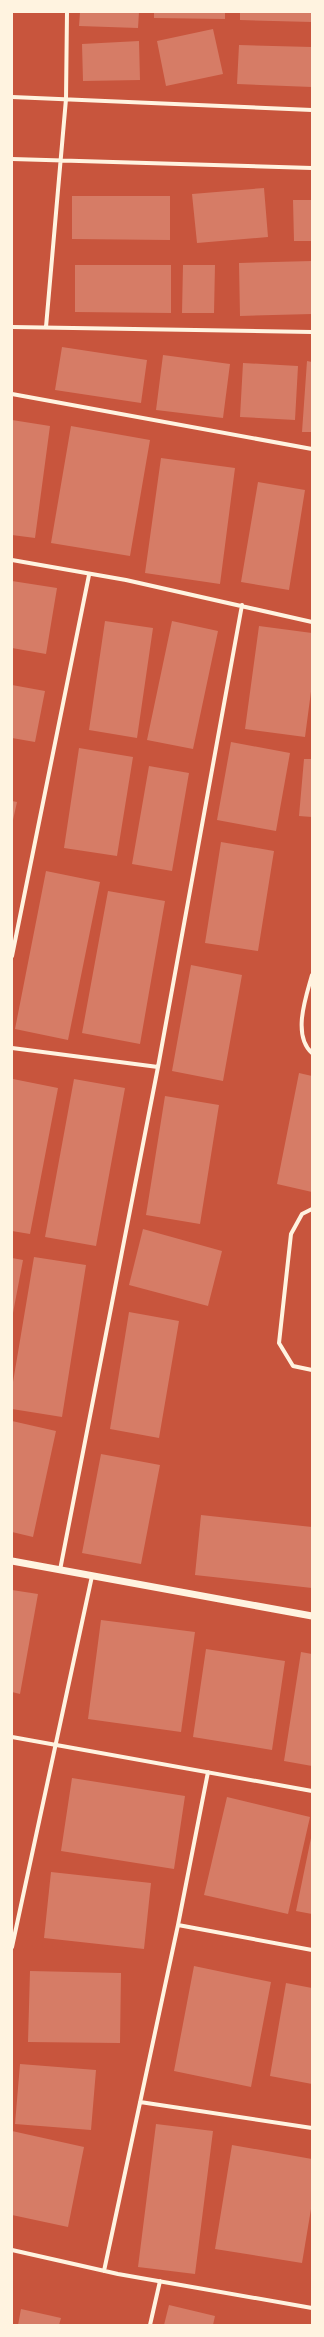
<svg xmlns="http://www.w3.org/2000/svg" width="324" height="2337" font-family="Arial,sans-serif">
  <rect width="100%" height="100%" fill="#c8553d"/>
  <path fill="#d67c66" d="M 80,12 L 139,12 L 138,28 L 79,26 Z
    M 154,12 L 225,12 L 225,19 L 154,18 Z
    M 240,12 L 312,12 L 312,22 L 240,20 Z
    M 213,29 L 223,74 L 166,86 L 157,41 Z
    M 139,41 L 140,80 L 83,81 L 82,44 Z
    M 239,45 L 312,47 L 312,87 L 237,84 Z
    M 264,188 L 268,237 L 197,243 L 192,194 Z
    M 72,196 L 170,196 L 170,240 L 72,239 Z
    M 293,200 L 312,200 L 312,241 L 294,241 Z
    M 312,261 L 312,314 L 240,316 L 239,263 Z
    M 75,265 L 171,265 L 171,313 L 75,312 Z
    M 183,265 L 215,265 L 214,313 L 182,313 Z
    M 62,347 L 147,360 L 141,403 L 55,390 Z
    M 163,355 L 230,364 L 223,418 L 156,410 Z
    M 307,361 L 312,362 L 312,432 L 302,432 Z
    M 243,363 L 298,366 L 295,420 L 240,417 Z
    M 12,420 L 50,426 L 35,538 L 12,535 Z
    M 71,426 L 150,440 L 130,556 L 51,543 Z
    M 161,458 L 235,468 L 220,584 L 145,573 Z
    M 258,482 L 305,490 L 289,590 L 241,582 Z
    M 12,581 L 57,588 L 46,654 L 12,648 Z
    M 105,621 L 153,628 L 137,738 L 89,730 Z
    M 172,621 L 218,631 L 193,749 L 147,740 Z
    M 259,626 L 312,633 L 312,684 L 305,737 L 245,729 Z
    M 12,685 L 45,691 L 35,742 L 12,738 Z
    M 231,742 L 290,753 L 276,831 L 217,820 Z
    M 79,748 L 133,757 L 117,856 L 64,848 Z
    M 304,759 L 312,759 L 312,817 L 299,816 Z
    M 149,766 L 189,773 L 172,871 L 132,864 Z
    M 12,801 L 17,802 L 13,820 L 12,820 Z
    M 221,842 L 274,851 L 258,951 L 205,943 Z
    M 46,871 L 100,882 L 68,1040 L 15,1029 Z
    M 108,891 L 165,901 L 140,1044 L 82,1033 Z
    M 191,965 L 242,975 L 223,1081 L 172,1071 Z
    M 299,1073 L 312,1076 L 312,1192 L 277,1184 Z
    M 13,1079 L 58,1088 L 30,1234 L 12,1231 Z
    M 74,1079 L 125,1088 L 96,1246 L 45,1237 Z
    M 165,1096 L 219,1105 L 200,1224 L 146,1215 Z
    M 143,1229 L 222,1251 L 208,1306 L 129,1285 Z
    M 34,1257 L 86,1265 L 62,1417 L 12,1409 L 12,1388 Z
    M 12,1258 L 23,1260 L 13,1313 L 12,1313 Z
    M 129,1312 L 179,1321 L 159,1438 L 110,1429 Z
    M 12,1421 L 56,1431 L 33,1537 L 12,1532 Z
    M 101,1454 L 160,1465 L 141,1564 L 82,1553 Z
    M 201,1515 L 312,1527 L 312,1588 L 195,1575 Z
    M 12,1590 L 38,1594 L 20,1694 L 12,1692 Z
    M 101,1620 L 195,1632 L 181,1732 L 88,1719 Z
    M 206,1649 L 285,1661 L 272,1750 L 193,1737 Z
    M 301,1652 L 312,1654 L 312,1766 L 284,1761 Z
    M 72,1778 L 185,1796 L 174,1869 L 61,1851 Z
    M 227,1797 L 310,1817 L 288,1914 L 204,1895 Z
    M 311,1838 L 312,1838 L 312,1914 L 296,1911 Z
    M 51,1872 L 151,1883 L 144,1949 L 44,1938 Z
    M 194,1966 L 271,1982 L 251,2087 L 174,2071 Z
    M 30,1971 L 121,1973 L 120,2043 L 28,2042 Z
    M 286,1983 L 312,1988 L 312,2084 L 270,2076 Z
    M 20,2064 L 96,2070 L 91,2130 L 15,2124 Z
    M 156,2124 L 213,2131 L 195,2274 L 138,2267 Z
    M 12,2131 L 84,2147 L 68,2227 L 12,2215 Z
    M 232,2145 L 312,2159 L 312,2203 L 302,2263 L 215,2249 Z
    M 169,2305 L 215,2316 L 213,2325 L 164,2325 Z
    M 21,2309 L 61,2318 L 59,2325 L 18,2325 Z"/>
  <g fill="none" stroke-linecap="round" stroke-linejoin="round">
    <path stroke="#fff3e0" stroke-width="4" d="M 12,97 L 312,110
      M 12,159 L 312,168
      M 12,327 L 312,332
      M 46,327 L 66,99 L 67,12
      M 12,394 L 312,449
      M 12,560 L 126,580 L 312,622
      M 12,956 L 89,575
      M 312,975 C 306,997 292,1035 312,1053
      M 12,1048 L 158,1067
      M 312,1209 L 302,1214 L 291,1234 L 279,1343 L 293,1366 L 312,1370
      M 60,1570 L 158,1067 L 242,605
      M 12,1737 L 312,1791
      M 178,1925 L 312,1950
      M 12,1947 L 92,1576
      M 140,2102 L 312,2128
      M 12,2250 L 118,2274 L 312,2308
      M 104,2271 L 178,1925 L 208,1772
      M 150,2325 L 160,2281"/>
    <path stroke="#fff3e0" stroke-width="7" d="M 12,1561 L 312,1616"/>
  </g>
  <rect width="324" height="2337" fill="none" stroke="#fff3e0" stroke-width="26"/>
</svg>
